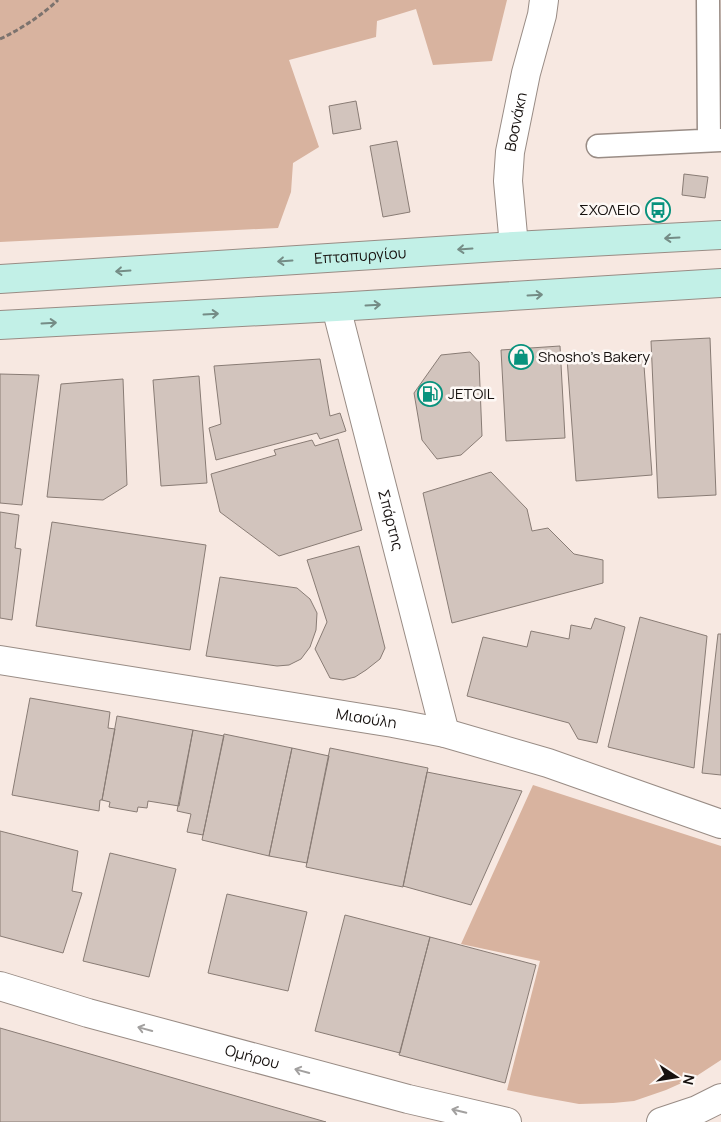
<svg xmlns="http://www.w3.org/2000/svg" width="721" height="1122" font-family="Manrope,sans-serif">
  <rect width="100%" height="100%" fill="#f7e8e1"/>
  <path fill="#d8b39f" d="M 0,0 L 507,0 L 492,61 L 433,65 L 416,9 L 377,21 L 376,37 L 289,60 L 319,147 L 293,163 L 291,192 L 278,228 L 0,242 Z
    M 533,785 L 721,846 L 721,1060 L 695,1077 L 666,1090 L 634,1101 L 613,1103 L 579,1104 L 535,1096 L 507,1090 L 540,961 L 461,944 Z"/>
  <path fill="#d2c4bd" stroke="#897c75" d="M 356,101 L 361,129 L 333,134 L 329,106 Z
    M 397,141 L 410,212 L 383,217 L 370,146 Z
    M 684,174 L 708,177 L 705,198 L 682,195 Z
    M 710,338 L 716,495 L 658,498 L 651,341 Z
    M 560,346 L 565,438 L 506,441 L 501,350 Z
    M 470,352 L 479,362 L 482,436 L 461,455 L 437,459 L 422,440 L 414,393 L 441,355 Z
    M 643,352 L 652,475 L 576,481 L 567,358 Z
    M 320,359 L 330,416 L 340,413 L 346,431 L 320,439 L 317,433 L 216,460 L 209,428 L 221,424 L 214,366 Z
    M 0,374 L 39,375 L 22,505 L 0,503 Z
    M 199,376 L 207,483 L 161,486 L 153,380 Z
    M 123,379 L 127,485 L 103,500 L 47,497 L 61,384 Z
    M 338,439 L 362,530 L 279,556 L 220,512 L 211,474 L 276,455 L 274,450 L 312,440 L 315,446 Z
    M 491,472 L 527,509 L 532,531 L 548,528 L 574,554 L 603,560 L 603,583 L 452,623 L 423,493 Z
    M 0,512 L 19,515 L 15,548 L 21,549 L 12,620 L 0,618 Z
    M 52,522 L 206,545 L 190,650 L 36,626 Z
    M 359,546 L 385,648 L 380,659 L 366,670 L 355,677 L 343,680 L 330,678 L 315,649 L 327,622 L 307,560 Z
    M 220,577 L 297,588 L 310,599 L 317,613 L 316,630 L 310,647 L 301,659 L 289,665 L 277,666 L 206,656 Z
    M 640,617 L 707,636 L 694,768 L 608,747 Z
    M 595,618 L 625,627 L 597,743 L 578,739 L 569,723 L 467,696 L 483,637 L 527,647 L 531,631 L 569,639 L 571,625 L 591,629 Z
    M 718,634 L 721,634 L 721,775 L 702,773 Z
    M 30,698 L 110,712 L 108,728 L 115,729 L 102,800 L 100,800 L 99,811 L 12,795 Z
    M 117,716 L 193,730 L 179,806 L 148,801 L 147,808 L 138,807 L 137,812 L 109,807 L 110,802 L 102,800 Z
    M 193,730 L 224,736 L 203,835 L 187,832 L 191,814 L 177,811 Z
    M 224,734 L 292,748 L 269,856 L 202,840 Z
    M 292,748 L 329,756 L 307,863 L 269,856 Z
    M 330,748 L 428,768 L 403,887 L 306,867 Z
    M 427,772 L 522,791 L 471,905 L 403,886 Z
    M 0,831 L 78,851 L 72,891 L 82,893 L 63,953 L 0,936 Z
    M 110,853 L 176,869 L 149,977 L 83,961 Z
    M 227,894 L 307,912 L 288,991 L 208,973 Z
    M 345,915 L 430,937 L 400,1053 L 315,1031 Z
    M 430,937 L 536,965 L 505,1083 L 399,1055 Z
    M 0,1028 L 326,1122 L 0,1122 Z"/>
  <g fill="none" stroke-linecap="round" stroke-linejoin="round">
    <defs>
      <path id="service" d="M 708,0 L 709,140
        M 598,146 L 721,140"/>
      <g id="minor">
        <path id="s1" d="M 514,246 L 508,181 L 510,152 L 526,73 L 542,15 L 544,0"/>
        <path id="s2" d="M 336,307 L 445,733"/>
        <path id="s3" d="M 0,660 L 393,723 L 445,733 L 548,763 L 721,824"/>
        <path id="s4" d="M 0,986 L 88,1013 L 408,1099 L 507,1122"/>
        <path d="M 661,1122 L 697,1110 L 721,1098"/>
      </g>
      <g id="secondary">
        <path id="s5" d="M 0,279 L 514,246 L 721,235"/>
        <path d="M 0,325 L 336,307 L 721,283"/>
      </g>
    </defs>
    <use href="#service" stroke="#998c85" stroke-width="25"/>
    <use href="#minor" stroke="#998c85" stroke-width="30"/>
    <use href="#secondary" stroke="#998c85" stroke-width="30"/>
    <path stroke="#7c736e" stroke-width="3" stroke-dasharray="5 2.5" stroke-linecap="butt" d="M 0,39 C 21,29 41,16 58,0"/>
    <use href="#service" stroke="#fff" stroke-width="22"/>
    <use href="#minor" stroke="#fff" stroke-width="28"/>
    <use href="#secondary" stroke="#c2f0e7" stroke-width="28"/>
  </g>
  <defs><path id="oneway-shaft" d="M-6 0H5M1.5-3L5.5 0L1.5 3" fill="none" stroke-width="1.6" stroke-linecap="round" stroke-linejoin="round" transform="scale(1.25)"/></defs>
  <g stroke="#758c86">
    <use href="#oneway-shaft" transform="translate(672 238) rotate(177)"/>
    <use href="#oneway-shaft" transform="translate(465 249) rotate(176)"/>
    <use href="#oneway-shaft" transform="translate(285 261) rotate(176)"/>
    <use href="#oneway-shaft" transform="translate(123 271) rotate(176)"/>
    <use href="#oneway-shaft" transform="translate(535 295) rotate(-3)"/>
    <use href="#oneway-shaft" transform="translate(373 305) rotate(-3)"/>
    <use href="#oneway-shaft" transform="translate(211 314) rotate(-3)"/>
    <use href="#oneway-shaft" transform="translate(49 323) rotate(-3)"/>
  </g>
  <g stroke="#a2a09f">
    <use href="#oneway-shaft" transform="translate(145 1029) rotate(-165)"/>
    <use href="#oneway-shaft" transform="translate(302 1071) rotate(-165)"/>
    <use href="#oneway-shaft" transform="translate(459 1111) rotate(-167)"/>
  </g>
  <defs>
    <symbol id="bus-ring" viewBox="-11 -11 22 22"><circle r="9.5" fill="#fdf8f5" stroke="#08927d" stroke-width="1.5"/><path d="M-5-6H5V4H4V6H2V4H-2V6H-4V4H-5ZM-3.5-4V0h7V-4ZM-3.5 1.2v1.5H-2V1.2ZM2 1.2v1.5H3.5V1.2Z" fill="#08927d"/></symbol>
    <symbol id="shop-ring" viewBox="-11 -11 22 22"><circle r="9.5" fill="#fdf8f5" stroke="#08927d" stroke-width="1.5"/><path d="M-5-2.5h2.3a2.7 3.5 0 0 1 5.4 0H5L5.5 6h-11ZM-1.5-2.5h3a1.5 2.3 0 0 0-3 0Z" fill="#08927d"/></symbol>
    <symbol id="fuel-ring" viewBox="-11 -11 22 22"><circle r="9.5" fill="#fdf8f5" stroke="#08927d" stroke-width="1.5"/><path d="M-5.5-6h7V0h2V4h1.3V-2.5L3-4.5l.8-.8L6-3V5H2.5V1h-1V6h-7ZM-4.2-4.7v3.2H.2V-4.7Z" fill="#08927d"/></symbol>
  </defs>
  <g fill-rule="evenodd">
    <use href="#bus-ring" x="644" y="196" width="28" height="28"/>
    <use href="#shop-ring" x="507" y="343" width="28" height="28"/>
    <use href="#fuel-ring" x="416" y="380" width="28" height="28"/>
  </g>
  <g text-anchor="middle" stroke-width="5" stroke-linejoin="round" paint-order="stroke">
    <g font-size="15" fill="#16110f" stroke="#fdf8f5">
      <text dy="5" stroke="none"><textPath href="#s1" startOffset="125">Βοσνάκη</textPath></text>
      <text dy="5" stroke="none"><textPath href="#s5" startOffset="361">Επταπυργίου</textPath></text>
      <text dy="5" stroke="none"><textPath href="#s2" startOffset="220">Σπάρτης</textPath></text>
      <text dy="5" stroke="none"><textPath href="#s3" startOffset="371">Μιαούλη</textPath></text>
      <text dy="5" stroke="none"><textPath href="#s4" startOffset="262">Ομήρου</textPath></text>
    </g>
    <g font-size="15" fill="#16110f" stroke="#fdf8f5" text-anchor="start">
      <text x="640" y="215" text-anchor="end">ΣΧΟΛΕΙΟ</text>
      <text x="538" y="362">Shosho's Bakery</text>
      <text x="448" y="399">JETOIL</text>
    </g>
  </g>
  <g transform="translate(676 1077) rotate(102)" stroke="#fdf8f5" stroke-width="4" paint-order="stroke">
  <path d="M0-4L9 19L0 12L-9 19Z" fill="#16110f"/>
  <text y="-8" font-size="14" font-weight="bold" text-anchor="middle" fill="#16110f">N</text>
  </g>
</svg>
